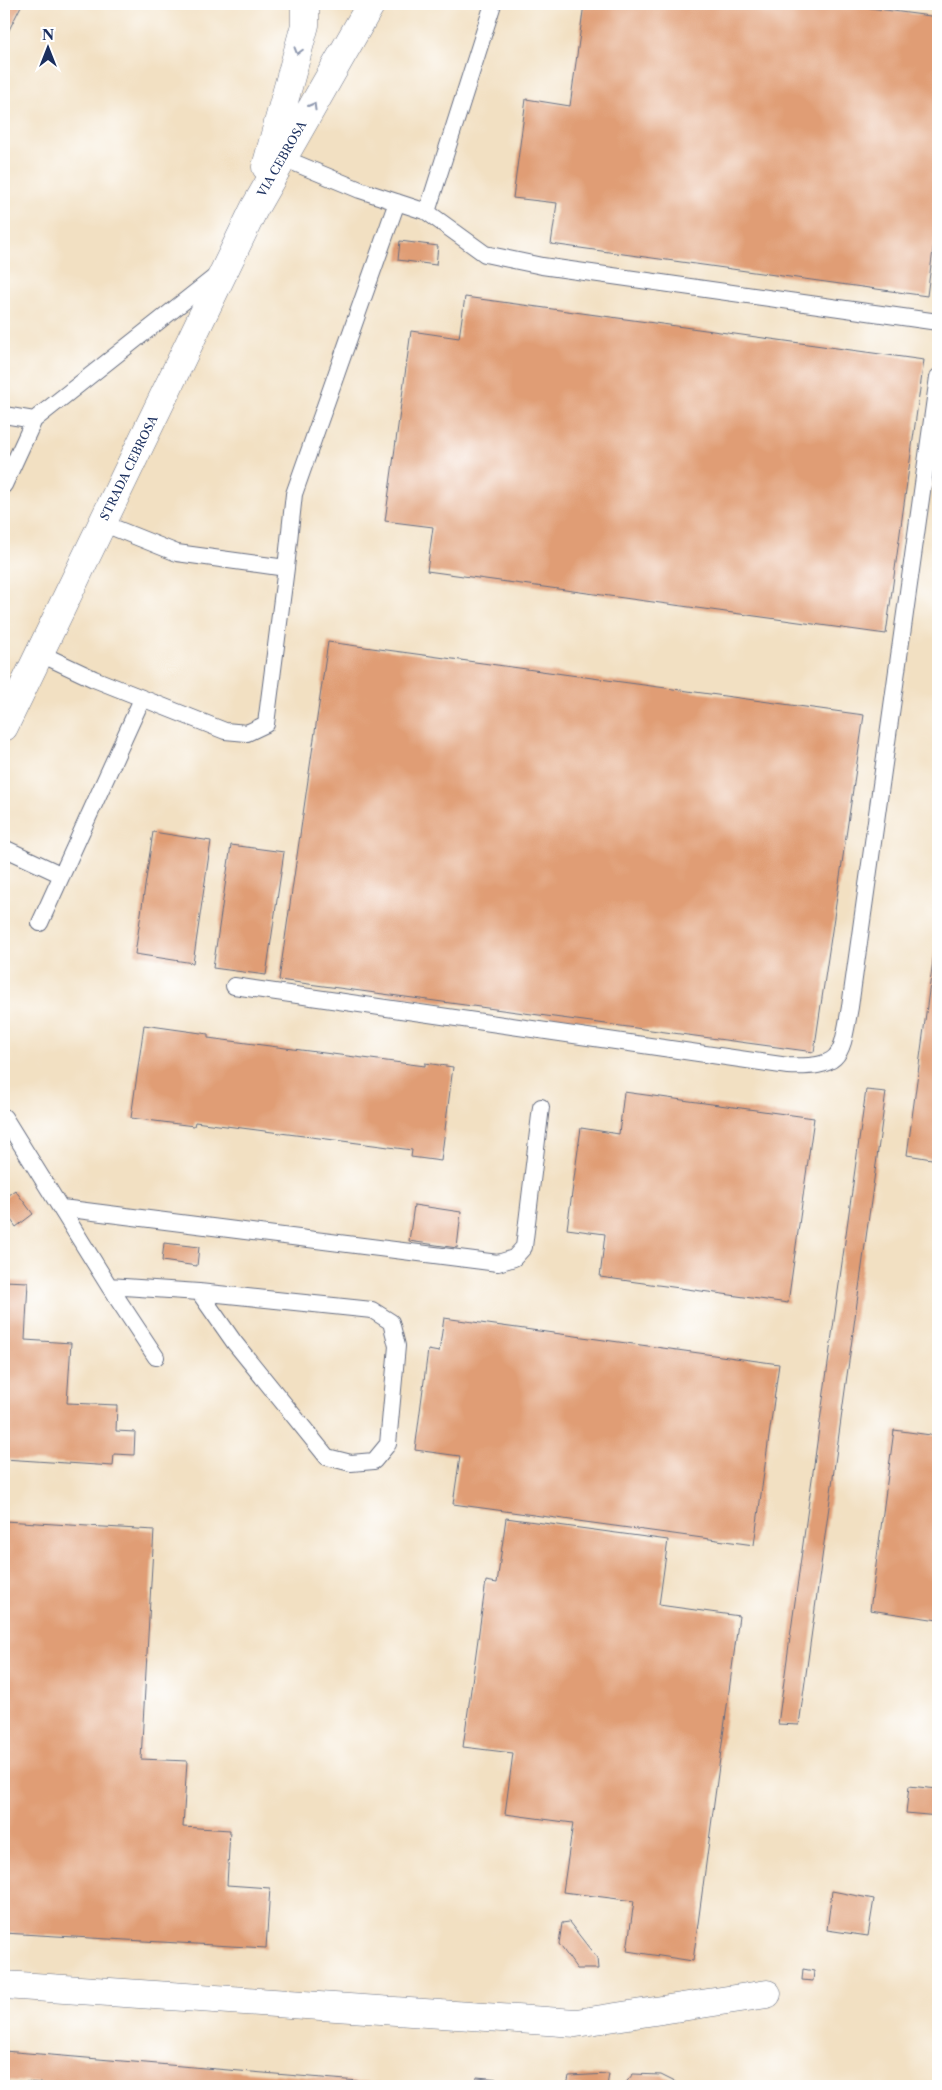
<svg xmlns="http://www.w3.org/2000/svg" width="942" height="2090" font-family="'Libre Caslon Text',serif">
  <rect width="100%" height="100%" fill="#fff"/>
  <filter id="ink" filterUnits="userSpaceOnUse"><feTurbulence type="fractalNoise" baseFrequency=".02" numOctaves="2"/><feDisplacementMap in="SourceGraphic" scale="10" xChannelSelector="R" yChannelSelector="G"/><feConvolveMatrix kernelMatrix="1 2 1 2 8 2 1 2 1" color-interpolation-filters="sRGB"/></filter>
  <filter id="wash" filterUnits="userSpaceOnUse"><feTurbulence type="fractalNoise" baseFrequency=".0096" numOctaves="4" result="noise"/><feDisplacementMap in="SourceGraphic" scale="20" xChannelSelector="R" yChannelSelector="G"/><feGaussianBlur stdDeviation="1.12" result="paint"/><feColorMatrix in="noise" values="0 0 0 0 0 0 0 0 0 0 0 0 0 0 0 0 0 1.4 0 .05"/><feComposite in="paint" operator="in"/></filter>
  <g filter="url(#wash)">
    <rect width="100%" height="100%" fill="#f2e0c2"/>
    <g id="blocks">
      <path fill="#e09d75" d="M 4,4 L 22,4 L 4,40 Z
        M 584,4 L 840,4 L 938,17 L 938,212 L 927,296 L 551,244 L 557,203 L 513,198 L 526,99 L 570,106 Z
        M 400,241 L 438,246 L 436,265 L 398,260 Z
        M 465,297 L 924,360 L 886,634 L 427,571 L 433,527 L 385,521 L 411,331 L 459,338 Z
        M 328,642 L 864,715 L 814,1052 L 279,980 Z
        M 153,832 L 211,841 L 193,963 L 135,954 Z
        M 231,845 L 284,852 L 266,975 L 213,968 Z
        M 937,931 L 938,931 L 938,1160 L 907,1155 Z
        M 144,1025 L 208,1034 L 208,1038 L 425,1066 L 425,1063 L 453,1067 L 441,1161 L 411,1157 L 412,1150 L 195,1122 L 194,1126 L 131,1118 Z
        M 866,1090 L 886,1092 L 799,1725 L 778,1724 Z
        M 624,1092 L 814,1118 L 788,1303 L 600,1277 L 605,1234 L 567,1229 L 581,1128 L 619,1134 Z
        M 15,1190 L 33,1214 L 16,1227 L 4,1210 L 4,1198 Z
        M 414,1205 L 461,1212 L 457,1248 L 409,1241 Z
        M 164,1243 L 199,1247 L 197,1266 L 162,1261 Z
        M 4,1281 L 28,1282 L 25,1340 L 71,1343 L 67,1403 L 117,1405 L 116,1431 L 135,1432 L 134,1455 L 114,1454 L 113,1466 L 4,1459 Z
        M 444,1318 L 779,1364 L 754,1545 L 453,1504 L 460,1456 L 415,1450 L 428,1350 L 439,1352 Z
        M 894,1430 L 938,1436 L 938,1620 L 870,1610 Z
        M 506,1518 L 668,1540 L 659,1605 L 739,1616 L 693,1961 L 627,1951 L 634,1901 L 563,1892 L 573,1823 L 505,1814 L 513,1753 L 463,1747 L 486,1581 L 497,1583 Z
        M 4,1521 L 154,1530 L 141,1759 L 187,1761 L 183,1827 L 230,1830 L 227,1885 L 270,1888 L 266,1948 L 4,1933 Z
        M 909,1786 L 938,1789 L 938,1816 L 906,1813 Z
        M 832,1891 L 874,1899 L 868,1936 L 827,1930 Z
        M 569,1922 L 597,1958 L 598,1969 L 577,1969 L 559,1944 L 562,1923 Z
        M 803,1969 L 814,1971 L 813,1981 L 802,1980 Z
        M 4,2051 L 405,2085 L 405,2086 L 73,2086 L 4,2080 Z
        M 609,2074 L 607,2086 L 567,2086 L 569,2076 Z
        M 633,2074 L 661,2075 L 683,2086 L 623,2086 Z
        M 477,2077 L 511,2080 L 511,2086 L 476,2086 Z"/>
    </g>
  </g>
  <g filter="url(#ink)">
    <use href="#blocks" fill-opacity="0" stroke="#666d81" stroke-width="1"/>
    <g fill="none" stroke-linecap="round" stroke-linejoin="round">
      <defs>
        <path id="lane" d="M 283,158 L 360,190 L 427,212 L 493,4
          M 427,212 L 485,254 L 542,266 L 938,322
          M 4,415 L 34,420 L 216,276
          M 4,485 L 34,420
          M 102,523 L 177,553 L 286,568 L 294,494 L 397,202
          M 39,653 L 94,679 L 225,731 L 247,733 L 266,724 L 286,568
          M 4,848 L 62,875
          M 40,923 L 142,699
          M 234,986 L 788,1066 C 843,1068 841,1056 850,1007 L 938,377
          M 4,1117 L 109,1286 L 156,1357
          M 62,1208 L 498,1263 L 514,1258 L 524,1247 L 541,1107
          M 109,1286 L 199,1292 L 372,1310 L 391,1322 L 397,1346 L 388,1444 L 374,1461 L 351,1463 L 327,1457 L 234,1342 L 199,1292"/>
        <path id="street" d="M 4,1985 L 576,2023 L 767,1994"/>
        <path id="secondary" d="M 266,167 L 305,25 L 305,4
          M 4,727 L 254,209 L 371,4"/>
      </defs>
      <use href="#lane" stroke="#666d81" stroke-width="18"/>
      <use href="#street" stroke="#666d81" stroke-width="29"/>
      <use href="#secondary" stroke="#666d81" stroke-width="29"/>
      <use href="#lane" stroke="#fff" stroke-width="16"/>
      <use href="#street" stroke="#fff" stroke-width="28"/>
      <use href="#secondary" stroke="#fff" stroke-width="28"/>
    </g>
    <defs><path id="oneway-chevron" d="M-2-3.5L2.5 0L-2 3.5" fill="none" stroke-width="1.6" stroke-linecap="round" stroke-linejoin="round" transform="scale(1.25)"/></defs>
    <g stroke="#8d97ae">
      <use href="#oneway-chevron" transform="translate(298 51) rotate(106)"/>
      <use href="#oneway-chevron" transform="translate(313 106) rotate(-60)"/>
    </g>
  </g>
  <g text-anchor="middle" stroke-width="4.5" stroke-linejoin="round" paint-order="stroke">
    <g font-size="12" fill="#1b2f5e" stroke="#fff">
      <text transform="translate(282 159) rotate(-60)" y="4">VIA CEBROSA</text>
      <text transform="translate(129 468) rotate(-64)" y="4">STRADA CEBROSA</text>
    </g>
  </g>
  <rect width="942" height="2090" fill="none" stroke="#fff" stroke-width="20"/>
  <g transform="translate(48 48)" stroke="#ffffff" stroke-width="4" paint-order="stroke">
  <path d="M0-4L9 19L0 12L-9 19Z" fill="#1b2f5e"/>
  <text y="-8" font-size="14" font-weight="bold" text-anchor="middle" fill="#1b2f5e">N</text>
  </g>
</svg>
